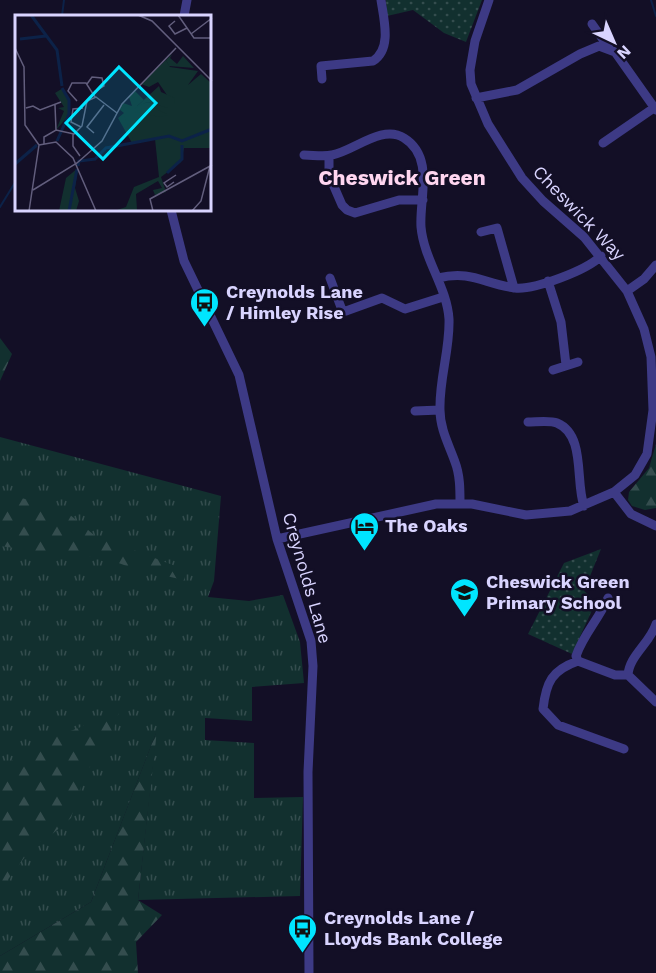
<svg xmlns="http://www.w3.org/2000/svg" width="656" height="973" font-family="'Work Sans',sans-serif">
  <defs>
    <pattern id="grass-tufts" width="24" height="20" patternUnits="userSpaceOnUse" patternTransform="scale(1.5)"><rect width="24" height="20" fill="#12302f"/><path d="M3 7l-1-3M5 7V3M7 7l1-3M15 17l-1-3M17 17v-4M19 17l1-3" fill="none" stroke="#344d4e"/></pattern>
    <pattern id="forest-firs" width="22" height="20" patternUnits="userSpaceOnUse" patternTransform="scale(1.5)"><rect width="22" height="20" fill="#12302f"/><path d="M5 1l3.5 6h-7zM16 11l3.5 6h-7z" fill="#344d4e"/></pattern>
    <pattern id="park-dots" width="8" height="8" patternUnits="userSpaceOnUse" patternTransform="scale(1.5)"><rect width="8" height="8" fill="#12302f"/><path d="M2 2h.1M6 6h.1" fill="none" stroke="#344d4e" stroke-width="1.8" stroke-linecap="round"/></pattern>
  </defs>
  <rect width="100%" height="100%" fill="#130f26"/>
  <path fill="url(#grass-tufts)" d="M 0,437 L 221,496 L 214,581 L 208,597 L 249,601 L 283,595 L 300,642 L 304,683 L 252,687 L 252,721 L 205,718 L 205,740 L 254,743 L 254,798 L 303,797 L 300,896 L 138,900 L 156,733 L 91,902 L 0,956 Z"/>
  <path fill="url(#forest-firs)" d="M 0,338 L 12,354 L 0,381 Z
    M 656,444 L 656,508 L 645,510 L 632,506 L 628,500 L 629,492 L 649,468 Z
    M 0,492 L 43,504 L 69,514 L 94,535 L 186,570 L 184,580 L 135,569 L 102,557 L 71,556 L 0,546 Z
    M 119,712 C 111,738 106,758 81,773 L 81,786 L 71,818 L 50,836 L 34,845 L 0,890 L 0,768 L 45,741 Z
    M 157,730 L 138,900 L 162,915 L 136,942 L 138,973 L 0,973 L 0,956 L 91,902 Z"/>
  <path fill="url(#park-dots)" d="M 386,0 L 482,0 L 466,42 L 444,33 L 413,10 L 387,16 Z
    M 601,549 L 584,591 L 589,595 L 594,606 L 572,654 L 528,634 L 564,563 Z"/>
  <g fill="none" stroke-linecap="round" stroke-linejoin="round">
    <path stroke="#0c2248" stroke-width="2" d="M 651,0 L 656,16
      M 62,16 L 64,0
      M 0,207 L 16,181"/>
    <path stroke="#3d3a85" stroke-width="9" d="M 184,16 L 187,0
      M 592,24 L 609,48
      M 322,79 L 321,66 L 373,61 C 392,49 384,20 381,0
      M 476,98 L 517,90 L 580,54 L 599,46 L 615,52 L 656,110
      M 603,143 L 654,108
      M 304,155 C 313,155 323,157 332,155 C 354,151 382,124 404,138 C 435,157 419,199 421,227 C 424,260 447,287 449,319 C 450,350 439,379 440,410 C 440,429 449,445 455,462 C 460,475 460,489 460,503
      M 329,156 L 329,175 L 342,205 L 347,210 L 355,213 L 399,200 L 423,200
      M 171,210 L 184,261 L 239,375 L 277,539 L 311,641 L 313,666 L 308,772 L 309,973
      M 481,232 L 497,228 L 514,288
      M 330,278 L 342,310 L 346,311 L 382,298 L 405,309 L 443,297
      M 438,278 C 472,270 484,284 515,288 C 535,290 587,270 601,256
      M 548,281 L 561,322 L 566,365
      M 627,291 L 644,279 L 656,265
      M 553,370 L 578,362
      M 415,411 L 440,410
      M 528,422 C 536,422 550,420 557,423 C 586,435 575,482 584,506
      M 614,492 L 631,514 L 656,526
      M 277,539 L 436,504 L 472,504 L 526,515 L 570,511 L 614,492 L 635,475 L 647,454 L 653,410 L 651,357 L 644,329 L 627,291 L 584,237 L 543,201 L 522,178 L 488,124 L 471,84 L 470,70 L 475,41 L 489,0
      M 656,624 C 650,643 629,656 628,675 L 656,702
      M 578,661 L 576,656 C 583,635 599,619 608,598
      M 624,749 L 558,725 L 543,709 C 546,682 552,670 578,661 L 615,675 L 628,675"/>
  </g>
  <defs>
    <symbol id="bus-pin" viewBox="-11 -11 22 30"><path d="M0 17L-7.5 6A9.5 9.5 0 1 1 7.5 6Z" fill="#00e5ff" stroke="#130f26"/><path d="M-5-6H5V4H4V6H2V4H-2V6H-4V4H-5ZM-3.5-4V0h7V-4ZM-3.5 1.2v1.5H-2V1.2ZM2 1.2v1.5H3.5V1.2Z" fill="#111"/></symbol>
    <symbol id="hotel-pin" viewBox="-11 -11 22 30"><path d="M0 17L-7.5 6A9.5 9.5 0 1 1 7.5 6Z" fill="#00e5ff" stroke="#130f26"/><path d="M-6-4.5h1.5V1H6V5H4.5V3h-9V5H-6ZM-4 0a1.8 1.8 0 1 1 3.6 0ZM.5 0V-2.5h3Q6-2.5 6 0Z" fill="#111"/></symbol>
    <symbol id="school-pin" viewBox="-11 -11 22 30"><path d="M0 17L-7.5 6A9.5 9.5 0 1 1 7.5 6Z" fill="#00e5ff" stroke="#130f26"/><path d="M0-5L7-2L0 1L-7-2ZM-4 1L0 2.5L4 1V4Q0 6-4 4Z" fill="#111"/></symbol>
  </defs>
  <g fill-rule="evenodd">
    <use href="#bus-pin" x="188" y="286" width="33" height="45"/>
    <use href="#hotel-pin" x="348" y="510" width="33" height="45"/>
    <use href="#school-pin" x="448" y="576" width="33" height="45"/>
    <use href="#bus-pin" x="286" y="912" width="33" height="45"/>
  </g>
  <g text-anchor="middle" stroke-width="5" stroke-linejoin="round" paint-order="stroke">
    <g font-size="18" fill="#d9d4ff" stroke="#130f26">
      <text transform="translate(579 213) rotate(46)" y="6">Cheswick Way</text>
      <text transform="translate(307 578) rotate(74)" y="6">Creynolds Lane</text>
    </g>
    <g font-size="18" font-weight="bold" fill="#d9d4ff" stroke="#130f26" text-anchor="start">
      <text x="226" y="298">Creynolds Lane<tspan x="226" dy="21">/ Himley Rise</tspan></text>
      <text x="385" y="532">The Oaks</text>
      <text x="486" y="588">Cheswick Green<tspan x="486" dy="21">Primary School</tspan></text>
      <text x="324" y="924">Creynolds Lane /<tspan x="324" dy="21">Lloyds Bank College</tspan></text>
    </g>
    <g font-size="21" font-weight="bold" fill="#ffd6f0" stroke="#130f26">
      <text x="402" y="185">Cheswick Green</text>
    </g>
  </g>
  <g transform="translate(15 15)">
    <rect width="196" height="196" fill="#130f26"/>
    <path d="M 151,45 L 155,52 L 183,56 L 173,70 L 186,59 L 196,68 L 196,114 L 167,126 L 156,121 L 117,128 L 103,103 L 109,98 L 104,94 L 108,88 L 117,91 L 114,82 L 120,76 L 129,85 L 122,91 L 132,87 L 148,91 L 152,80 L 143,67 L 134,72 L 126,69 ZM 48,73 L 54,85 L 53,101 L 41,115 L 49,96 L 43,93 L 49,92 L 40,78 ZM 63,153 L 60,173 L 64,186 L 61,196 L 44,196 L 51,163 Z" fill="#12302f"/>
    <path d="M 157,39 L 155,43 L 162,49 L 168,41 L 179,53 L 154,51 L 151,45 ZM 144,71 L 146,77 L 160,83 L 159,89 L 153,93 L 132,87 L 119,94 ZM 129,93 L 142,94 L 153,100 L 145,102 L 120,97 ZM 109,101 L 129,121 L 151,121 L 119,127 Z" fill="#12302f"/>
    <path d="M 196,114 L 196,133 L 169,133 L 166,147 L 146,162 L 151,177 L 140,180 L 138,175 L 147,173 L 143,166 L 121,179 L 122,195 L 127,196 L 99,196 L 111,192 L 119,172 L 144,162 L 140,124 L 155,121 L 167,126 Z" fill="#12302f"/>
    <path fill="none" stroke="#0c2248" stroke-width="3" d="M 16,0 L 42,35 L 47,71M 5,24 L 31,21M 42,126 L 54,99 L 54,85 L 47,73M 0,149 L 22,130M 63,151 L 64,146 L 80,144 L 91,133 L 154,121 L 167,126 L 197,114M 152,158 L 167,144 L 167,130M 54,196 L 62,154"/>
    <path fill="none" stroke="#625e7d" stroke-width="1.5" d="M 123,0 L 137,6 L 197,66M 163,0 L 179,23 L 197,23M 160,6 L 154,11 L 160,19 L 172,13M 176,19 L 197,3M 0,33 L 9,52 L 10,110 L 24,130 L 14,196M 72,69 L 77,62 L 87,63 L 89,71 L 79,77M 62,86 L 53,76 L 57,68 L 71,68 L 80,82M 40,90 L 41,115M 11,93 L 18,91 L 25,95 L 46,87M 66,112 L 56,107 L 58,94 L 68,93M 79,118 L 72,112 L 89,90M 29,129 L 29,122 L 41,115 L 59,119M 24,130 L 41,127 L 58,143 L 81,196M 65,141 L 58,131 L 58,120 L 67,111 L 72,86 L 81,82 L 102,98M 159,167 L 152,172 L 149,168 L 161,160M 18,175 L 62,148 L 87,126 L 107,89 L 161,33M 138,196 L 135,184 L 197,150M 177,196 L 186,186 L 195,151"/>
    <path fill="#00e5ff" fill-opacity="0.15" stroke="#00e5ff" stroke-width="3" d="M 104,52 L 141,88 L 88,144 L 51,108 Z"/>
    <rect width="196" height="196" fill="none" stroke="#d9d4ff" stroke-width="3"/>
  </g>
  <g transform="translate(614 42) rotate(136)" stroke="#130f26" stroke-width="4.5" paint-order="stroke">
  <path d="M0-4.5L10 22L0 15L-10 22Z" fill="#d9d4ff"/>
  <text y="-9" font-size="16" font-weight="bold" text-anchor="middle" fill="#d9d4ff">N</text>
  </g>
</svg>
